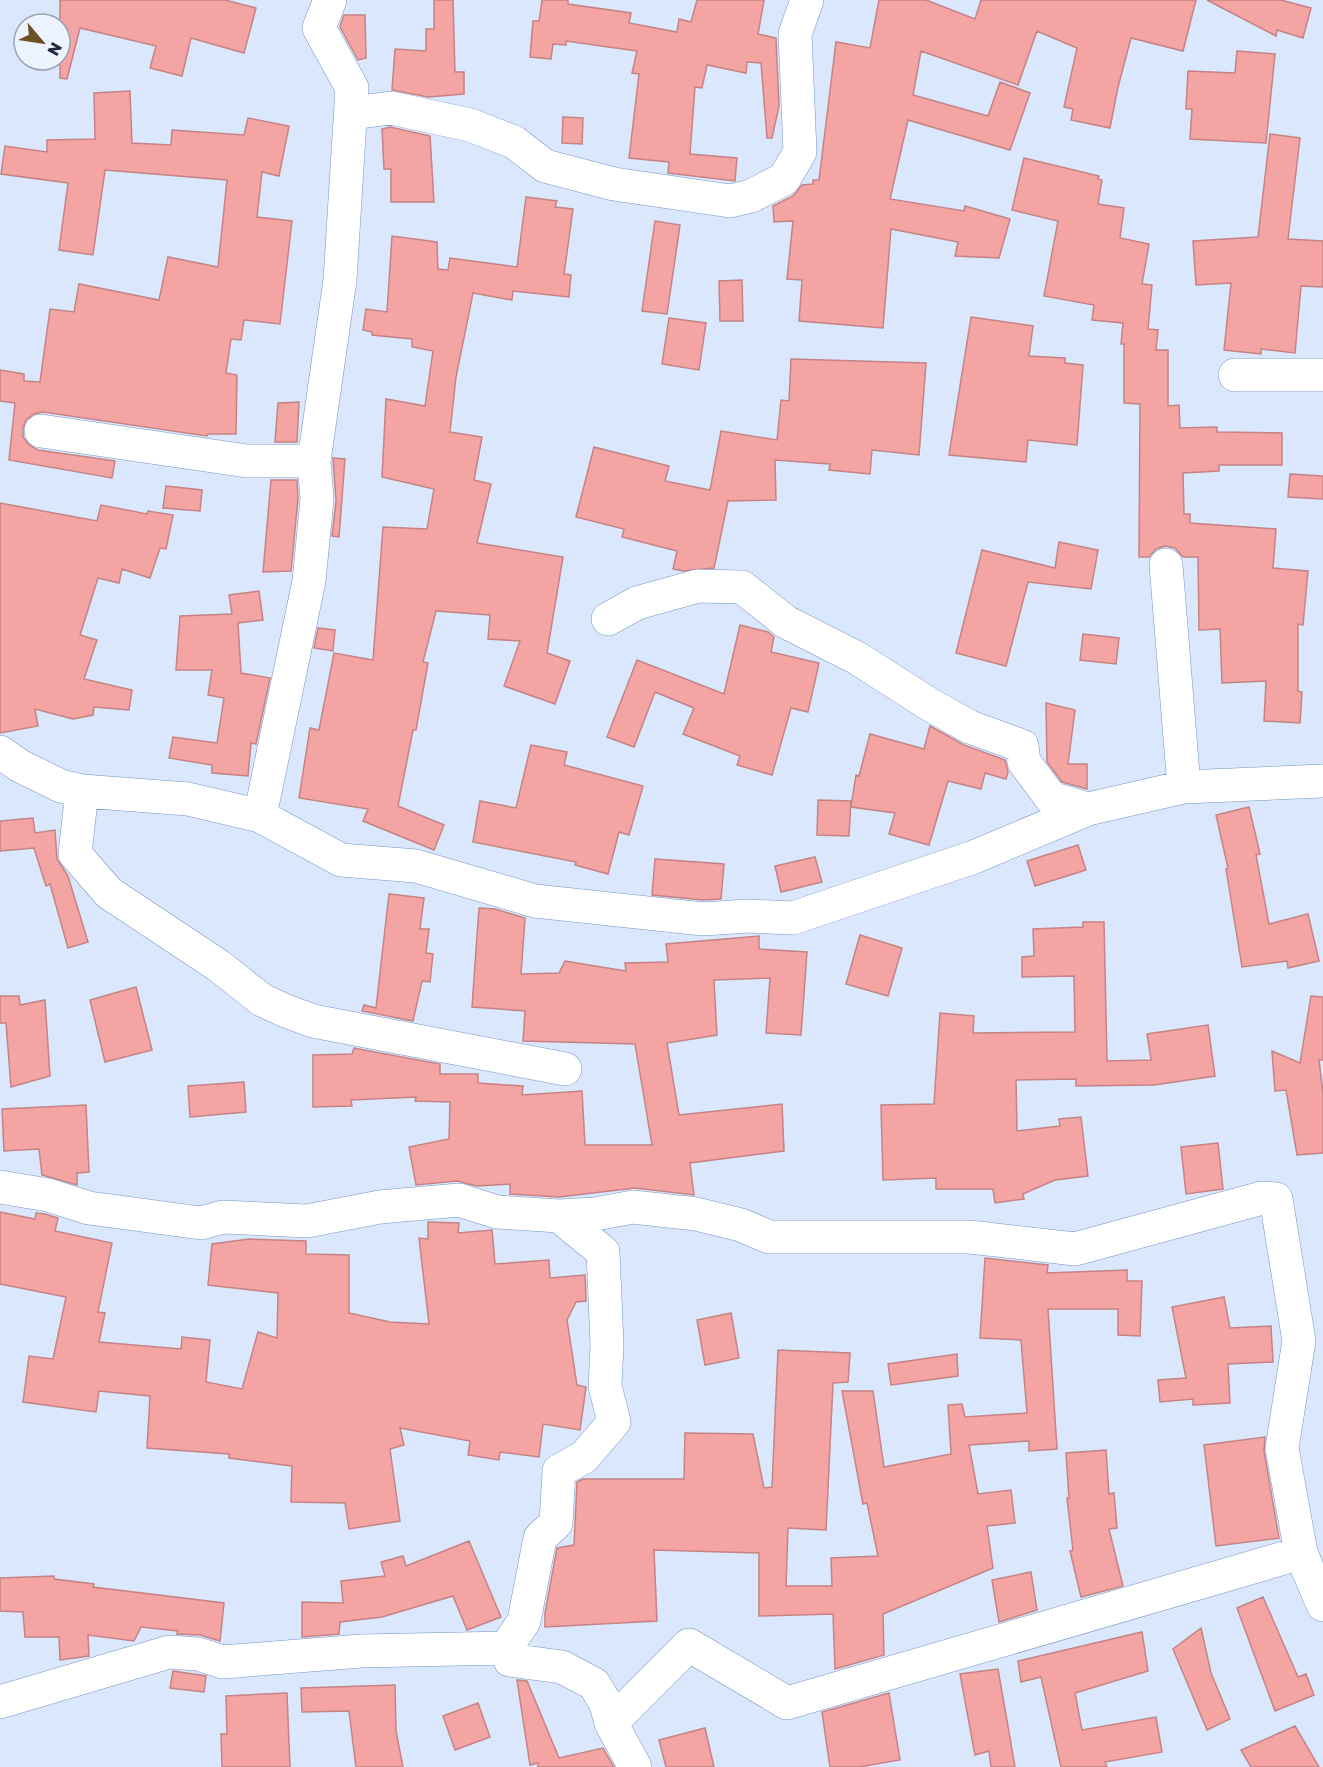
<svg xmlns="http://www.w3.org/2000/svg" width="1323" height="1767" font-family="'Golos Text',sans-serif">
  <rect width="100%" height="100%" fill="#dae7fd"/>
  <path fill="#f5a4a4" stroke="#c58383" stroke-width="1.5" d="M 60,0 L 225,0 L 256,8 L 244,53 L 191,38 L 182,76 L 150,68 L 156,46 L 80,28 L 67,79 L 60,78 Z
    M 434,0 L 453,0 L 455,72 L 464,72 L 464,94 L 428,97 L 392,90 L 395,49 L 426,51 L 426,29 L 434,29 Z
    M 542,0 L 568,0 L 568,4 L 631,13 L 629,23 L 677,32 L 679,19 L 691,22 L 697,0 L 764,0 L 758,34 L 776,38 L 779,106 L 772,138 L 767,138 L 761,63 L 747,62 L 746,73 L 707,65 L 702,88 L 695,87 L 690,154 L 737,158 L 735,181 L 668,173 L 669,162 L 629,158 L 639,74 L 632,73 L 637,51 L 566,41 L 566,45 L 553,44 L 551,59 L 530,57 L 533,21 L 539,21 Z
    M 879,0 L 926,0 L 975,19 L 981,0 L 1196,0 L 1183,51 L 1131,38 L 1118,87 L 1110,128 L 1071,120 L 1073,109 L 1064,107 L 1077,48 L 1037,31 L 1018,85 L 921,51 L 913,95 L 988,116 L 1000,82 L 1030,93 L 1010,150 L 908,120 L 890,199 L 964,211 L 965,206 L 1010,219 L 999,258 L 955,256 L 958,242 L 891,229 L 883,328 L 799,321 L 802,280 L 787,279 L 793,221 L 774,222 L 773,206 L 793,196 L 802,185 L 813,184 L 813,180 L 819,180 L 836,42 L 870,48 Z
    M 1207,0 L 1281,0 L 1311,8 L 1303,38 L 1277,30 L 1276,36 Z
    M 344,15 L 365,15 L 366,58 L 358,60 L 340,27 Z
    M 1237,51 L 1275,54 L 1266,143 L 1190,139 L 1192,109 L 1186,109 L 1188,71 L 1235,73 Z
    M 130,91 L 132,143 L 171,145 L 172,130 L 244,135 L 248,118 L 289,126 L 279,176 L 262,172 L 257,217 L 292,221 L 280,324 L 244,320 L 241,340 L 231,339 L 226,373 L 237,375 L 236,434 L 208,434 L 207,436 L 43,412 L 34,414 L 26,420 L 23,428 L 23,437 L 29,445 L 38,450 L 115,461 L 112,478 L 9,460 L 15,403 L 0,401 L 0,370 L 24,374 L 24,381 L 40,382 L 50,309 L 74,312 L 79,284 L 159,300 L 168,257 L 218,267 L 227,180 L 105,170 L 93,255 L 59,250 L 68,183 L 1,174 L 5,146 L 47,152 L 47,140 L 95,139 L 94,93 Z
    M 563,117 L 583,118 L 582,144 L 562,143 Z
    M 390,127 L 430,136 L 434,202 L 391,202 L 391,169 L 384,169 L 382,129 Z
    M 1270,134 L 1300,138 L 1288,239 L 1323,241 L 1323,287 L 1301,286 L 1295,353 L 1261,349 L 1261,354 L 1224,350 L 1231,283 L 1196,285 L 1193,241 L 1258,237 Z
    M 1024,158 L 1099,176 L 1098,179 L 1102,180 L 1098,204 L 1124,208 L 1120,238 L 1149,244 L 1142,284 L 1152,285 L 1148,329 L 1158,330 L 1156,350 L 1168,350 L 1168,406 L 1179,405 L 1180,428 L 1217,427 L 1217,432 L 1282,433 L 1282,465 L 1219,465 L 1219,471 L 1183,473 L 1184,514 L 1190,514 L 1190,523 L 1276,529 L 1273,568 L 1308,571 L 1303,625 L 1298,624 L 1298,691 L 1302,692 L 1300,723 L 1264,721 L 1266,681 L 1222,683 L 1220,629 L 1199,630 L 1198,557 L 1183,557 L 1175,548 L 1165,546 L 1156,549 L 1149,557 L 1139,557 L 1140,404 L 1124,403 L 1124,344 L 1121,344 L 1123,323 L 1092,320 L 1094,305 L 1044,296 L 1058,221 L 1012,210 Z
    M 526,197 L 557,201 L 555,207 L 573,209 L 564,274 L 571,275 L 569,297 L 513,291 L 512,300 L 473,293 L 456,377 L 450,432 L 482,437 L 474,480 L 491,484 L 477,543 L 563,557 L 547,653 L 570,661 L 555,704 L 504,686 L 520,641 L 488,639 L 490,615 L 436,611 L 423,662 L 428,663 L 416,730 L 413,730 L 398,806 L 444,825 L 434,850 L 363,821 L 368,809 L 299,798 L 310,728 L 319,730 L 334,653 L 373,660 L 383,527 L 427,529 L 434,489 L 382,477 L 386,399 L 425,406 L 433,351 L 412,347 L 412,339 L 372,335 L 372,332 L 363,330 L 366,309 L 387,312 L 392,236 L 437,242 L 438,269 L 448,270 L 450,258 L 517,267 Z
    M 655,221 L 680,225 L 667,314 L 642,311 Z
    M 742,280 L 743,321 L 720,321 L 719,281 Z
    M 971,317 L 1033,326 L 1029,356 L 1065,358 L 1065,363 L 1083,365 L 1077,445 L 1028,440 L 1026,462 L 949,455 Z
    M 669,318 L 706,323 L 699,370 L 662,364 Z
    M 791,359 L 926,363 L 919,455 L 872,450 L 870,474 L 829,470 L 830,464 L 775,460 L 776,500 L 728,501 L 714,568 L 683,571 L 673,569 L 677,551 L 622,537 L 624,529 L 576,517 L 594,447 L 669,466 L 665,481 L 710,490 L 721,431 L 777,440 L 781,400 L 789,401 Z
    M 299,402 L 297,442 L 275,442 L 278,403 Z
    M 333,458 L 345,459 L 339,537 L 332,536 L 336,501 Z
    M 1290,474 L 1323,476 L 1323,499 L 1288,497 Z
    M 271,480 L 297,480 L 298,499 L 291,571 L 263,572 Z
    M 166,486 L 202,490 L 200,511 L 163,508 Z
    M 0,503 L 97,521 L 101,505 L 147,514 L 148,511 L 173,515 L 166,549 L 160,548 L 150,578 L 122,569 L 119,583 L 98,578 L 80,635 L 97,640 L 84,679 L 132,690 L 129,710 L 94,707 L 93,715 L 73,719 L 35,709 L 38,726 L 0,733 Z
    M 1059,542 L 1098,550 L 1091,589 L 1028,582 L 1006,666 L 956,653 L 982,550 L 1055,568 Z
    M 259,591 L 263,620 L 238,623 L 241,673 L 270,678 L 256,744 L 251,743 L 248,776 L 212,773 L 212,765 L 169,758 L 173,737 L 217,743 L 224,698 L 208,695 L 212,670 L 176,670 L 180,616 L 232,614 L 229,595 Z
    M 740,625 L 768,632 L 774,637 L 771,652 L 819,663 L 808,712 L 791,708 L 772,775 L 737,765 L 740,756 L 683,734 L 694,708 L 655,692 L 634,747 L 607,737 L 637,660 L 724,694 Z
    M 318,628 L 335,630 L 333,651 L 314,648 Z
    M 1083,634 L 1119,638 L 1116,664 L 1080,660 Z
    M 1046,703 L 1075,710 L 1068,764 L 1087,764 L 1087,789 L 1062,782 L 1047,762 Z
    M 930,726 L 964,745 L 1005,760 L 1008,772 L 1006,779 L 985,773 L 981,789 L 948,781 L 929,845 L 889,834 L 895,813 L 851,807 L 856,775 L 859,776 L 870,734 L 924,749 Z
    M 531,745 L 567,752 L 564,765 L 643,786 L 629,835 L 619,832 L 608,874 L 575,865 L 576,862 L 473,842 L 480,801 L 516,808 Z
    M 818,800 L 851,801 L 849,836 L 817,835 Z
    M 1249,807 L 1260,854 L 1256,855 L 1269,924 L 1308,914 L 1319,961 L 1288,968 L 1287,961 L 1242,967 L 1226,869 L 1228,868 L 1216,815 Z
    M 33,818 L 35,833 L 55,830 L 57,859 L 68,876 L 88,942 L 68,948 L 50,884 L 46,886 L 34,848 L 0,851 L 0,821 Z
    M 1078,845 L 1086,870 L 1035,886 L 1027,861 Z
    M 815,857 L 822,882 L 781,892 L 775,866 Z
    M 655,859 L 724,864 L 721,899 L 703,900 L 652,895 Z
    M 389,894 L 424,898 L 420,929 L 429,929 L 426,953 L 433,954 L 430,982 L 422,981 L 413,1021 L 362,1011 L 364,1005 L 376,1008 Z
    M 479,908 L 495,909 L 525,918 L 521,974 L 559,973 L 565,961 L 626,971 L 625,963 L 668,962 L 666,944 L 759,936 L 759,949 L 807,952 L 801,1035 L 766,1033 L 770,978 L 714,980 L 717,1035 L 667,1043 L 679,1115 L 782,1104 L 784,1151 L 690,1163 L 694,1195 L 635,1188 L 559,1197 L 510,1194 L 510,1184 L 477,1186 L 457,1181 L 416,1185 L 409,1147 L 449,1139 L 450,1102 L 415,1101 L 416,1097 L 351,1100 L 352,1106 L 313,1107 L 313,1055 L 352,1054 L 354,1048 L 440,1064 L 440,1074 L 478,1074 L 478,1083 L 523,1086 L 522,1095 L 582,1091 L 585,1145 L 652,1145 L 635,1044 L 523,1041 L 525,1011 L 472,1007 Z
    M 1083,922 L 1104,922 L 1107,1061 L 1151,1060 L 1147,1034 L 1208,1025 L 1215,1076 L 1154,1085 L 1076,1086 L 1076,1079 L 1016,1080 L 1017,1131 L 1060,1126 L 1059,1119 L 1081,1117 L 1088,1176 L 1055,1180 L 1023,1194 L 1024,1199 L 995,1203 L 993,1189 L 936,1189 L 936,1178 L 883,1180 L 881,1105 L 934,1104 L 940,1013 L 974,1016 L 973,1033 L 1075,1032 L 1074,976 L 1022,977 L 1022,957 L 1034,956 L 1033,929 L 1083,927 Z
    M 860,935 L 902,948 L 888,996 L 846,984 Z
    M 136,987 L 152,1050 L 105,1062 L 90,1000 Z
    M 0,996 L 19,996 L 20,1005 L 45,1000 L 50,1076 L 11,1087 L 6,1023 L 0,1023 Z
    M 1311,996 L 1323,997 L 1323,1060 L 1319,1060 L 1323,1093 L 1323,1153 L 1297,1155 L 1286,1090 L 1275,1091 L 1272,1051 L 1300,1063 Z
    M 244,1082 L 246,1112 L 190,1117 L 188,1086 Z
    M 86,1105 L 89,1172 L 77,1173 L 77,1185 L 42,1175 L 39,1149 L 4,1151 L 2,1109 Z
    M 1218,1143 L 1223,1189 L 1186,1194 L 1181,1147 Z
    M 0,1212 L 35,1219 L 36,1213 L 45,1214 L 58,1218 L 55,1231 L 112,1243 L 98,1312 L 105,1313 L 99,1342 L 181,1349 L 182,1337 L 210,1340 L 206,1382 L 242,1389 L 258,1332 L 277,1338 L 278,1293 L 208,1285 L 212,1244 L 249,1239 L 306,1241 L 306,1254 L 349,1255 L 349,1313 L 390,1322 L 429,1324 L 419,1238 L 428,1239 L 428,1222 L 459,1223 L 458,1233 L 492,1230 L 495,1264 L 549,1260 L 550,1278 L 585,1275 L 586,1301 L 576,1302 L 567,1320 L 577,1385 L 586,1387 L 580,1430 L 543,1424 L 539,1457 L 500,1452 L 499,1460 L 468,1455 L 470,1441 L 400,1428 L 404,1445 L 390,1449 L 400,1521 L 349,1529 L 345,1503 L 291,1502 L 292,1466 L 229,1458 L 229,1454 L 147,1448 L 150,1396 L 99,1391 L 96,1412 L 23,1402 L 29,1356 L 53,1359 L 66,1297 L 0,1284 Z
    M 985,1258 L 1048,1265 L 1047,1273 L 1127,1270 L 1127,1281 L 1142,1281 L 1140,1336 L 1118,1335 L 1118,1309 L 1048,1309 L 1057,1449 L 1029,1451 L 1029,1441 L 969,1445 L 978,1494 L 1011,1490 L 1015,1523 L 987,1526 L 993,1568 L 883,1614 L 884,1655 L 835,1669 L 833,1614 L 759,1616 L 759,1553 L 654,1550 L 657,1621 L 545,1627 L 545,1613 L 557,1548 L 574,1545 L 577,1482 L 583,1479 L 684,1479 L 685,1433 L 753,1434 L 764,1488 L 772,1487 L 778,1350 L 850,1353 L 848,1382 L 833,1383 L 826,1530 L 788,1528 L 786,1586 L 832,1586 L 831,1558 L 878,1556 L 867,1503 L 863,1504 L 842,1391 L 873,1391 L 884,1467 L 951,1454 L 948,1405 L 962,1404 L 965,1417 L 1027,1413 L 1021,1340 L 980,1338 Z
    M 1224,1297 L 1230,1328 L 1271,1326 L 1273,1362 L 1228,1364 L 1230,1403 L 1193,1405 L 1193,1399 L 1160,1402 L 1158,1380 L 1186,1378 L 1172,1307 Z
    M 731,1313 L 739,1358 L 705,1365 L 697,1320 Z
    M 957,1354 L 958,1376 L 891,1385 L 888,1364 Z
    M 1265,1437 L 1264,1451 L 1279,1538 L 1216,1546 L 1204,1445 Z
    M 1106,1450 L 1109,1494 L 1114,1493 L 1117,1528 L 1109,1529 L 1123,1586 L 1081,1597 L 1070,1551 L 1073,1550 L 1067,1498 L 1069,1498 L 1066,1453 Z
    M 469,1541 L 501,1617 L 467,1630 L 453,1596 L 382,1617 L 340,1622 L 339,1634 L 302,1637 L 302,1602 L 343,1603 L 341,1581 L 385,1576 L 381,1562 L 403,1556 L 406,1566 Z
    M 1031,1572 L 1037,1610 L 999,1622 L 992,1580 Z
    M 54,1576 L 54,1579 L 94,1584 L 93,1587 L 224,1603 L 220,1641 L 200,1635 L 177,1634 L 178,1631 L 141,1627 L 134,1641 L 88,1635 L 89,1656 L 60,1660 L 59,1637 L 25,1637 L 23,1612 L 0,1611 L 0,1578 Z
    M 1263,1597 L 1298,1677 L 1306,1674 L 1314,1695 L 1275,1711 L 1237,1608 Z
    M 1201,1628 L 1211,1673 L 1230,1719 L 1207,1730 L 1173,1649 Z
    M 1142,1632 L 1148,1671 L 1075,1693 L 1082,1730 L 1156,1717 L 1162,1752 L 1105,1762 L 1107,1767 L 1061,1767 L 1041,1677 L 1021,1682 L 1018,1661 Z
    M 998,1669 L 1015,1767 L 991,1767 L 989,1751 L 975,1755 L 960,1674 Z
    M 173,1671 L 206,1676 L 204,1692 L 170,1688 Z
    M 517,1680 L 527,1681 L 559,1758 L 603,1748 L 614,1767 L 538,1767 L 538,1763 L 530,1765 Z
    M 395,1685 L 396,1731 L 403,1767 L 356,1767 L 349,1711 L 302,1712 L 301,1688 Z
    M 287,1693 L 290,1767 L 222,1767 L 221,1734 L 227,1734 L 226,1696 Z
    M 889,1693 L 900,1760 L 859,1767 L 830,1767 L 822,1712 Z
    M 478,1703 L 490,1737 L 455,1750 L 443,1716 Z
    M 1295,1726 L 1319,1767 L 1251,1767 L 1241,1750 Z
    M 705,1728 L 714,1767 L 666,1767 L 659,1740 Z"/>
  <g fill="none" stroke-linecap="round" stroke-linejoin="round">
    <defs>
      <path id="minor" d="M 352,113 L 391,108 L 470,125 L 514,142 L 545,166 L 614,184 L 730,201 L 751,196 L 784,179 L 800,152 L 795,34 L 807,0
        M 1235,375 L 1323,375
        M 41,431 L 247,461 L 314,461
        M 1166,565 L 1184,787
        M 608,619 L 637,603 L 698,586 L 742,587 L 786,622 L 857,658 L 929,704 L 970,727 L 1022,746 L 1024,762 L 1051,798 L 1088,809
        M 0,752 L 20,766 L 61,786 L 82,791 L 188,799 L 260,816 L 341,860 L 416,866 L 535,901 L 703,919 L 748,916 L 793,918 L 974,857 L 1088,809 L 1184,787 L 1323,781
        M 82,791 L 75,854 L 109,893 L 219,966 L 262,1000 L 286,1011 L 313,1021 L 565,1069
        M 260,816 L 309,581 L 317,499 L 314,461 L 340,280 L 352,88 L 319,28 L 330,0
        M 0,1187 L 48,1195 L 89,1208 L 201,1223 L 223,1217 L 307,1221 L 380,1207 L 459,1200 L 497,1212 L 559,1216 L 595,1214 L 633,1207 L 696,1214 L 741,1225 L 769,1237 L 970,1237 L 1075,1249 L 1262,1198 L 1276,1199 L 1299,1341 L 1282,1448 L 1301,1553 L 1323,1605
        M 559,1216 L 603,1252 L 607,1345 L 605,1386 L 614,1422 L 584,1457 L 559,1471 L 556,1523 L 540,1538 L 524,1621 L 506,1648 L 510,1660 L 562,1667 L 594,1684 L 606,1704 L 611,1723 L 635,1767
        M 0,1702 L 169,1652 L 198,1654 L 223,1662 L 361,1651 L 506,1648
        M 611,1723 L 689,1645 L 787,1703 L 1301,1553"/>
    </defs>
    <use href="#minor" stroke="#7695c6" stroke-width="34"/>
    <use href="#minor" stroke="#fff" stroke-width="33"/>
  </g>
  <g transform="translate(42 42) rotate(119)"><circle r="28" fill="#edf4ff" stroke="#9aa4b2" stroke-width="1.5"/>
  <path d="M0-4.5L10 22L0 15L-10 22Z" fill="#6b5123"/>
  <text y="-9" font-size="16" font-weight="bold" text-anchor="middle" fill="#1e2b3f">N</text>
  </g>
</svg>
